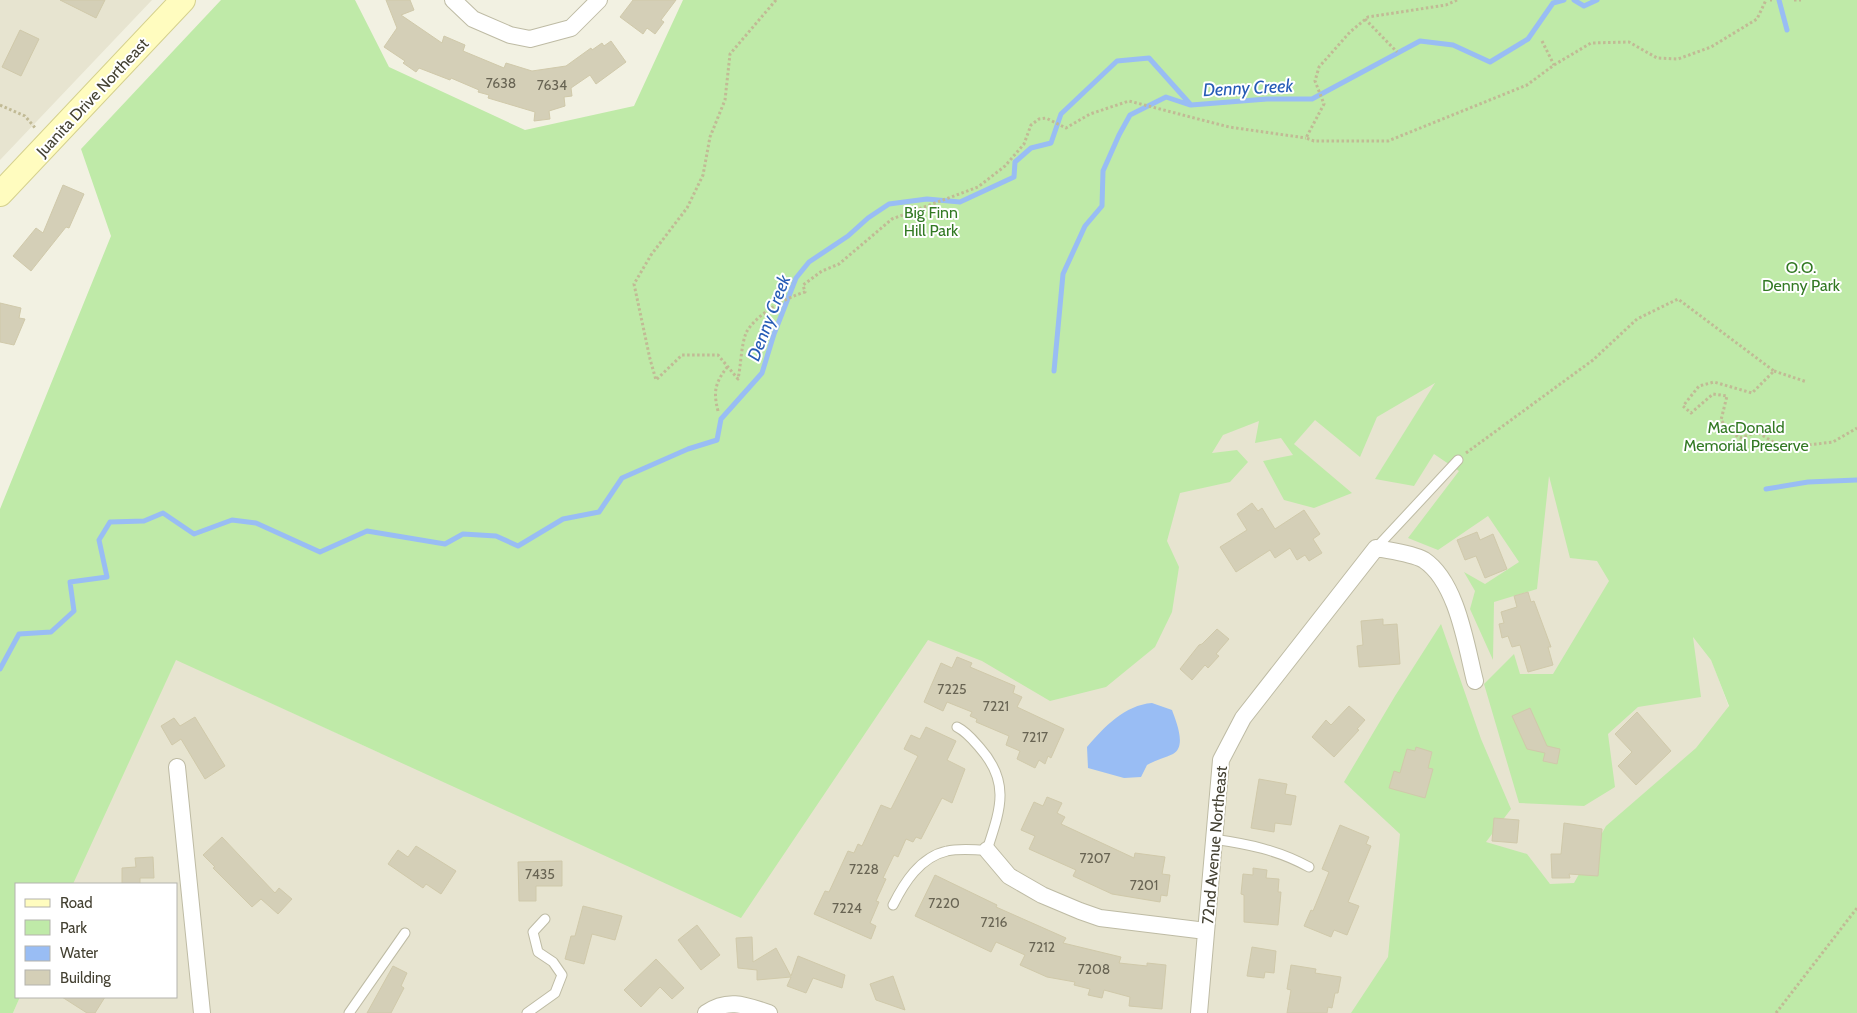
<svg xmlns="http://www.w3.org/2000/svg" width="1857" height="1013" font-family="Cabin,sans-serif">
  <rect width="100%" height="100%" fill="#f2f1e2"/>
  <path fill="#e7e4d0" d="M 0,0 L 152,0 L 0,160 Z
    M 1587,326 L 1739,734 L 1637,1013 L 13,1013 L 20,997 L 176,997 L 176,884 L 72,884 L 176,659 L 380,753 L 1107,355 Z"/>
  <path fill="#bfeaa8" d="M 221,0 L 355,0 L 389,67 L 525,130 L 634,106 L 683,0 L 1857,0 L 1857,1013 L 1351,1013 L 1388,957 L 1400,834 L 1344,782 L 1395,696 L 1441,624 L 1481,739 L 1511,809 L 1486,842 L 1527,854 L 1550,884 L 1574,883 L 1606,826 L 1696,748 L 1729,706 L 1711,660 L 1693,637 L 1701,697 L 1638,707 L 1608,734 L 1615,787 L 1584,806 L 1519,803 L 1484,684 L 1514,654 L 1520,674 L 1553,674 L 1609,581 L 1597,561 L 1570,558 L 1549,476 L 1537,589 L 1494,602 L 1493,660 L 1470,609 L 1475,591 L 1464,572 L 1485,584 L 1519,562 L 1488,516 L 1438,550 L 1408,538 L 1459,471 L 1434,454 L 1414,486 L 1375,479 L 1435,383 L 1377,417 L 1360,457 L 1315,420 L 1294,444 L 1352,493 L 1314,508 L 1284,500 L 1263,461 L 1293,455 L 1281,438 L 1255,443 L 1259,421 L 1223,435 L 1212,453 L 1237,450 L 1248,462 L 1230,482 L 1180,493 L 1167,541 L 1179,567 L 1172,612 L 1155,647 L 1106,687 L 1050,701 L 982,661 L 928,640 L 741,918 L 176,660 L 73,884 L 16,884 L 16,997 L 20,997 L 13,1013 L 0,1013 L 0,509 L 111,236 L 81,149 Z"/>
  <path fill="#99bdf4" d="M 1152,703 L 1172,710 C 1176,721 1187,747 1173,754 C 1165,758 1155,760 1147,765 L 1141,777 L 1124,778 L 1088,768 L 1087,747 C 1104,727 1125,705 1152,703 Z"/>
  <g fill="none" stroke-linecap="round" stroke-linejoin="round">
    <path stroke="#99bdf4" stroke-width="5" d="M 1574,0 L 1584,6 L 1597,0
      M 1779,0 L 1787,30
      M 1054,371 L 1063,274 L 1085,226 L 1102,206 L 1103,171 L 1119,135 L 1130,115 L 1166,97 L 1190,105
      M 1766,489 L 1808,482 L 1857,480
      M 0,669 L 19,634 L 51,632 L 74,611 L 70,582 L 107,577 L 99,540 L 110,522 L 144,521 L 163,513 L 194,534 L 232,520 L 256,523 L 320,552 L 367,531 L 445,544 L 463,534 L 496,536 L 518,546 L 563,519 L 599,512 L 622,478 L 688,449 L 717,440 L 721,419 L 762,373 L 774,334 L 796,278 L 809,262 L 848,236 L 868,218 L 889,204 L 927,199 L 960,202 L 1014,177 L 1015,162 L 1031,148 L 1051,143 L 1061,114 L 1117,61 L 1149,58 L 1191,105 L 1267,99 L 1312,99 L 1420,41 L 1453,45 L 1490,62 L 1528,39 L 1553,3 L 1564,0"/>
  </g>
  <path fill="#d4cfb7" stroke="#d0c9aa" d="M 60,0 L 105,0 L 96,18 Z
    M 386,0 L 410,0 L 414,10 L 401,15 L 442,43 L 444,36 L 465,45 L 463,51 L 504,68 L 506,63 L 532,71 L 566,66 L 591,48 L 592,50 L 602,43 L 604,46 L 611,41 L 626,62 L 596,84 L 590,75 L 571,88 L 572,96 L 564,97 L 565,106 L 549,111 L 550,119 L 534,121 L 535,112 L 488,98 L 489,95 L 478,92 L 479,90 L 451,78 L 450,80 L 419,68 L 416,72 L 403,63 L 405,61 L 384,47 L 397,28 Z
    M 633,0 L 676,0 L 661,20 L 664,22 L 655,34 L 647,28 L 643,34 L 620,17 Z
    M 20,30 L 39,39 L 21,76 L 2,67 Z
    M 63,185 L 84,194 L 69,228 L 66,227 L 31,271 L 13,256 L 36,228 L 43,233 Z
    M 0,303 L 21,308 L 19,318 L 25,319 L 14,345 L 0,342 Z
    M 1252,503 L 1258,511 L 1262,508 L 1275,529 L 1304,510 L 1320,534 L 1313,539 L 1322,553 L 1309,561 L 1305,555 L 1297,560 L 1290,548 L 1275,558 L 1270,550 L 1236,572 L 1220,547 L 1247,530 L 1237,514 Z
    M 1477,532 L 1480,540 L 1493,534 L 1507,569 L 1485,578 L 1476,556 L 1465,560 L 1457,540 Z
    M 1528,592 L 1531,602 L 1534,601 L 1551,647 L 1548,647 L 1553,665 L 1528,672 L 1520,645 L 1512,647 L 1508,636 L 1502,638 L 1499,624 L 1504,623 L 1501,612 L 1517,607 L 1514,596 Z
    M 1383,619 L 1383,625 L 1397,624 L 1400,664 L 1359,667 L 1357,646 L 1363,645 L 1361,621 Z
    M 1217,629 L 1229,639 L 1216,654 L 1219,656 L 1208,668 L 1205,665 L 1192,680 L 1180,669 L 1199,645 L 1202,644 Z
    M 957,657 L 972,663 L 970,667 L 1015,686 L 1013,693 L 1022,697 L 1017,707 L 1064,729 L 1051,758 L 1048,756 L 1045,764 L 1039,760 L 1035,768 L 1017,759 L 1020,751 L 1006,745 L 1009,736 L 976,722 L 977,719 L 970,716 L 972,712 L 947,702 L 943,711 L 924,702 L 941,663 L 952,668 Z
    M 1349,706 L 1365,720 L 1357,729 L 1359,730 L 1334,757 L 1312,737 L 1326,720 L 1331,725 Z
    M 1530,708 L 1547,746 L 1560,749 L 1557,764 L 1543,761 L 1545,753 L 1527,749 L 1512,716 Z
    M 1637,712 L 1671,751 L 1636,785 L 1618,766 L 1632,752 L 1615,734 Z
    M 195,717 L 225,766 L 205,779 L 181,739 L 172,745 L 161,726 L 174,718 L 180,726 Z
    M 926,727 L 956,741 L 947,760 L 965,769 L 952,803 L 942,798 L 921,839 L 916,837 L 913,842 L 906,839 L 898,857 L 894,855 L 883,878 L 886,879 L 876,901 L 879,902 L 870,923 L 876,926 L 871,939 L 814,914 L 825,891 L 829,892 L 848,851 L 854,853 L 858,844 L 862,846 L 881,805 L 891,809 L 918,756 L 904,749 L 911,735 L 920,739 Z
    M 1416,747 L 1432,752 L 1428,768 L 1433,769 L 1425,798 L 1389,788 L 1394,771 L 1400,773 L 1407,749 L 1415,751 Z
    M 1259,779 L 1287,784 L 1285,794 L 1296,796 L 1291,825 L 1275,823 L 1274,832 L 1251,828 Z
    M 1047,797 L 1062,803 L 1057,813 L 1065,817 L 1061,824 L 1134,858 L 1135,853 L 1165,857 L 1162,874 L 1170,875 L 1167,896 L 1161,895 L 1160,902 L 1112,894 L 1073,876 L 1076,870 L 1029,849 L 1035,836 L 1021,830 L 1034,802 L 1043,806 Z
    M 1494,818 L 1519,820 L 1517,843 L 1492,841 Z
    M 1564,823 L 1602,829 L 1598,876 L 1569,874 L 1570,878 L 1552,878 L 1551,854 L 1561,854 Z
    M 1340,825 L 1369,837 L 1366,844 L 1371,846 L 1348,902 L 1359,906 L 1347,935 L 1334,930 L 1331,937 L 1304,926 L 1311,910 L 1313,911 L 1329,872 L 1322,869 Z
    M 222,837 L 275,893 L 279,888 L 292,899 L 278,914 L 261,899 L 252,907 L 213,868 L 215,867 L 203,855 Z
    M 416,846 L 456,871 L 441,894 L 426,884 L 423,888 L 388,864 L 398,850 L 408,857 Z
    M 153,857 L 154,878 L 140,878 L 140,884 L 122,884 L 122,868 L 136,867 L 135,858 Z
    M 562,861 L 562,886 L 536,886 L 536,901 L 519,901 L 518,862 Z
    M 1253,868 L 1267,870 L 1266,878 L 1279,879 L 1278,892 L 1281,892 L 1278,925 L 1244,922 L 1244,895 L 1241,894 L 1243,874 L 1253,875 Z
    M 935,875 L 997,905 L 996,907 L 1066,938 L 1063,943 L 1121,957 L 1119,963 L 1147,966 L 1147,963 L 1166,965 L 1162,1009 L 1129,1006 L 1130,997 L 1104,990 L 1102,998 L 1088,995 L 1090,989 L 1074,985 L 1075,982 L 1047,977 L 1020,965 L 1025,955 L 996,942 L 991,952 L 915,916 Z
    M 583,906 L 622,916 L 615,940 L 592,934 L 584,964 L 565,959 L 571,936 L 575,936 Z
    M 697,925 L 720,955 L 701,970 L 678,940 Z
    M 752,937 L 753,962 L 776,948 L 791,976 L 798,956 L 845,975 L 842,988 L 813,978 L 806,993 L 787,986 L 791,977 L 757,980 L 757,970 L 738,968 L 736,938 Z
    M 1252,947 L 1276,951 L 1274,973 L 1265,972 L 1264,978 L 1247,976 Z
    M 656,959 L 684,988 L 672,999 L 660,987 L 641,1007 L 624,990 Z
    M 1291,965 L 1316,969 L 1315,973 L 1341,977 L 1338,993 L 1335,993 L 1332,1008 L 1328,1007 L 1327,1013 L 1287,1013 L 1291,990 L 1287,989 Z
    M 393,966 L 407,973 L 401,986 L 404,988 L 391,1013 L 367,1013 Z
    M 893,976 L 905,1010 L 876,1000 L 870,984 Z
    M 62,997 L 105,997 L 95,1013 L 87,1013 Z"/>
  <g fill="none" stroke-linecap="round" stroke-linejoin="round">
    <defs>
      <path id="service" d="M 1376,548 L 1458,460
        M 1213,839 C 1248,844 1278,850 1309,867
        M 893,905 C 904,883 920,857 947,851 C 959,848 974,850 987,850 C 1000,810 1011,783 980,748 C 973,740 967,732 957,727
        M 349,1013 L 405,933
        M 527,1013 L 555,993 L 562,975 L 553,962 L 538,952 L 533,932 L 545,919"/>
      <path id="minor" d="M 453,0 L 473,19 L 510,35 L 530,39 L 571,28 L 599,0
        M 177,767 L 202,1013
        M 987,850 L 1009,876 L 1042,895 L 1080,911 L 1100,918 L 1206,931
        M 706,1013 C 728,998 745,1005 769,1013
        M 1199,1013 L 1221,760 L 1243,718 L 1376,548 C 1390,551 1411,553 1424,560 C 1457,582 1466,645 1475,681"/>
      <path id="secondary" d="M 0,194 L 183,0"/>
    </defs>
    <use href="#service" stroke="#bebba4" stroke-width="11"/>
    <use href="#minor" stroke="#bebba4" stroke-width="18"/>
    <use href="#secondary" stroke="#d5d18e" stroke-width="26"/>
    <path stroke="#c1ba95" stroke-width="3" stroke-dasharray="2.5 2.5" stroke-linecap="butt" d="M 776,0 L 730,54 L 725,100 L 710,137 L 703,175 L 687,208 L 651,255 L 634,284 L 650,359 L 656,380 L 682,355 L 718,355 L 738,379 C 741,365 741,346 746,333 C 755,315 787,297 805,292 L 803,285 L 822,271 L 839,264 L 892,219 L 978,187 L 1005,166 L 1024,144 L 1031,125 L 1039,119 L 1046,118 L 1066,128 L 1090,114 L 1129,101 L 1229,127 L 1306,138
      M 1457,0 L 1446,5 L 1368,17 L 1350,32 L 1319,67 L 1315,81 L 1324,104 L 1306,138 L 1314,141 L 1388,141 L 1527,85 L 1554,65 L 1591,43 L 1629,42 L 1657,58 L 1678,59 L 1711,47 L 1757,19 L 1766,0
      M 1770,0 L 1772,0
      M 1794,0 L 1801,0
      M 1365,19 L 1397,52
      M 1542,41 L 1554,65
      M 0,105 L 25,116 L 36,129
      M 1774,371 L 1807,382
      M 718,411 C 713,391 715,383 728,366
      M 1466,453 L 1593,360 L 1637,319 L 1678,299 L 1774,371 L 1752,393 L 1714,382 L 1699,386 L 1683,406 L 1691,413 L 1713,394 L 1727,396 L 1721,420 L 1729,431 L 1740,438 L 1757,432 L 1783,448 L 1833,442 L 1857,428
      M 1776,1013 L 1857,908"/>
    <use href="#service" stroke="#fff" stroke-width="9"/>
    <use href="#minor" stroke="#fff" stroke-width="16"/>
    <use href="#secondary" stroke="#fffcbf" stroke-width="24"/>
  </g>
  <g text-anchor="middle" stroke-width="4" stroke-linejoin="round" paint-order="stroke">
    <g font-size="14" fill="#686453">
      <text x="501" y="88">7638</text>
      <text x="552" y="90">7634</text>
      <text x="952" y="694">7225</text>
      <text x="996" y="711">7221</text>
      <text x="1035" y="742">7217</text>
      <text x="1095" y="863">7207</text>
      <text x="864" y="874">7228</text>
      <text x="540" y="879">7435</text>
      <text x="1144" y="890">7201</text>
      <text x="944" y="908">7220</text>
      <text x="847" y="913">7224</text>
      <text x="994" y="927">7216</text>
      <text x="1042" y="952">7212</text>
      <text x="1094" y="974">7208</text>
    </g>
    <g font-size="16" fill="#444132" stroke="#fff">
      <text transform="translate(92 97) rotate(-47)" y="6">Juanita Drive Northeast</text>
      <text transform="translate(1214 845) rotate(-85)" y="6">72nd Avenue Northeast</text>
    </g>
    <g font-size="16" fill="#327923" stroke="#fff">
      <text x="931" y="218">Big Finn<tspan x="931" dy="18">Hill Park</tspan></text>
      <text x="1801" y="273">O.O.<tspan x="1801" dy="18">Denny Park</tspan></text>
      <text x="1746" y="433">MacDonald<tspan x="1746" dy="18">Memorial Preserve</tspan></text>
    </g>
    <g font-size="18" font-style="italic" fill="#265cb6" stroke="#fff">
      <text transform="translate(1248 88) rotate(-3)" y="6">Denny Creek</text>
      <text transform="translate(769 318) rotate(-69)" y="6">Denny Creek</text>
    </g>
  </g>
  <rect x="15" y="883" width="162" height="115" fill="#ffffff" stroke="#b4b3ad"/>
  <rect x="25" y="899" width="25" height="8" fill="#fffcbf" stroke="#b4b3ad"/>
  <text x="60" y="908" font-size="15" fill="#444132">Road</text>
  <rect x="25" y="920" width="25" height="15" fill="#bfeaa8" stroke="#b4b3ad"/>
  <text x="60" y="933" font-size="15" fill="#444132">Park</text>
  <rect x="25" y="946" width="25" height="15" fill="#99bdf4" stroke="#b4b3ad"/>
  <text x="60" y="958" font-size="15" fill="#444132">Water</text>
  <rect x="25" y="970" width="25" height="15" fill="#d4cfb7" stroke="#b4b3ad"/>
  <text x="60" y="983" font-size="15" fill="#444132">Building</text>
</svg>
